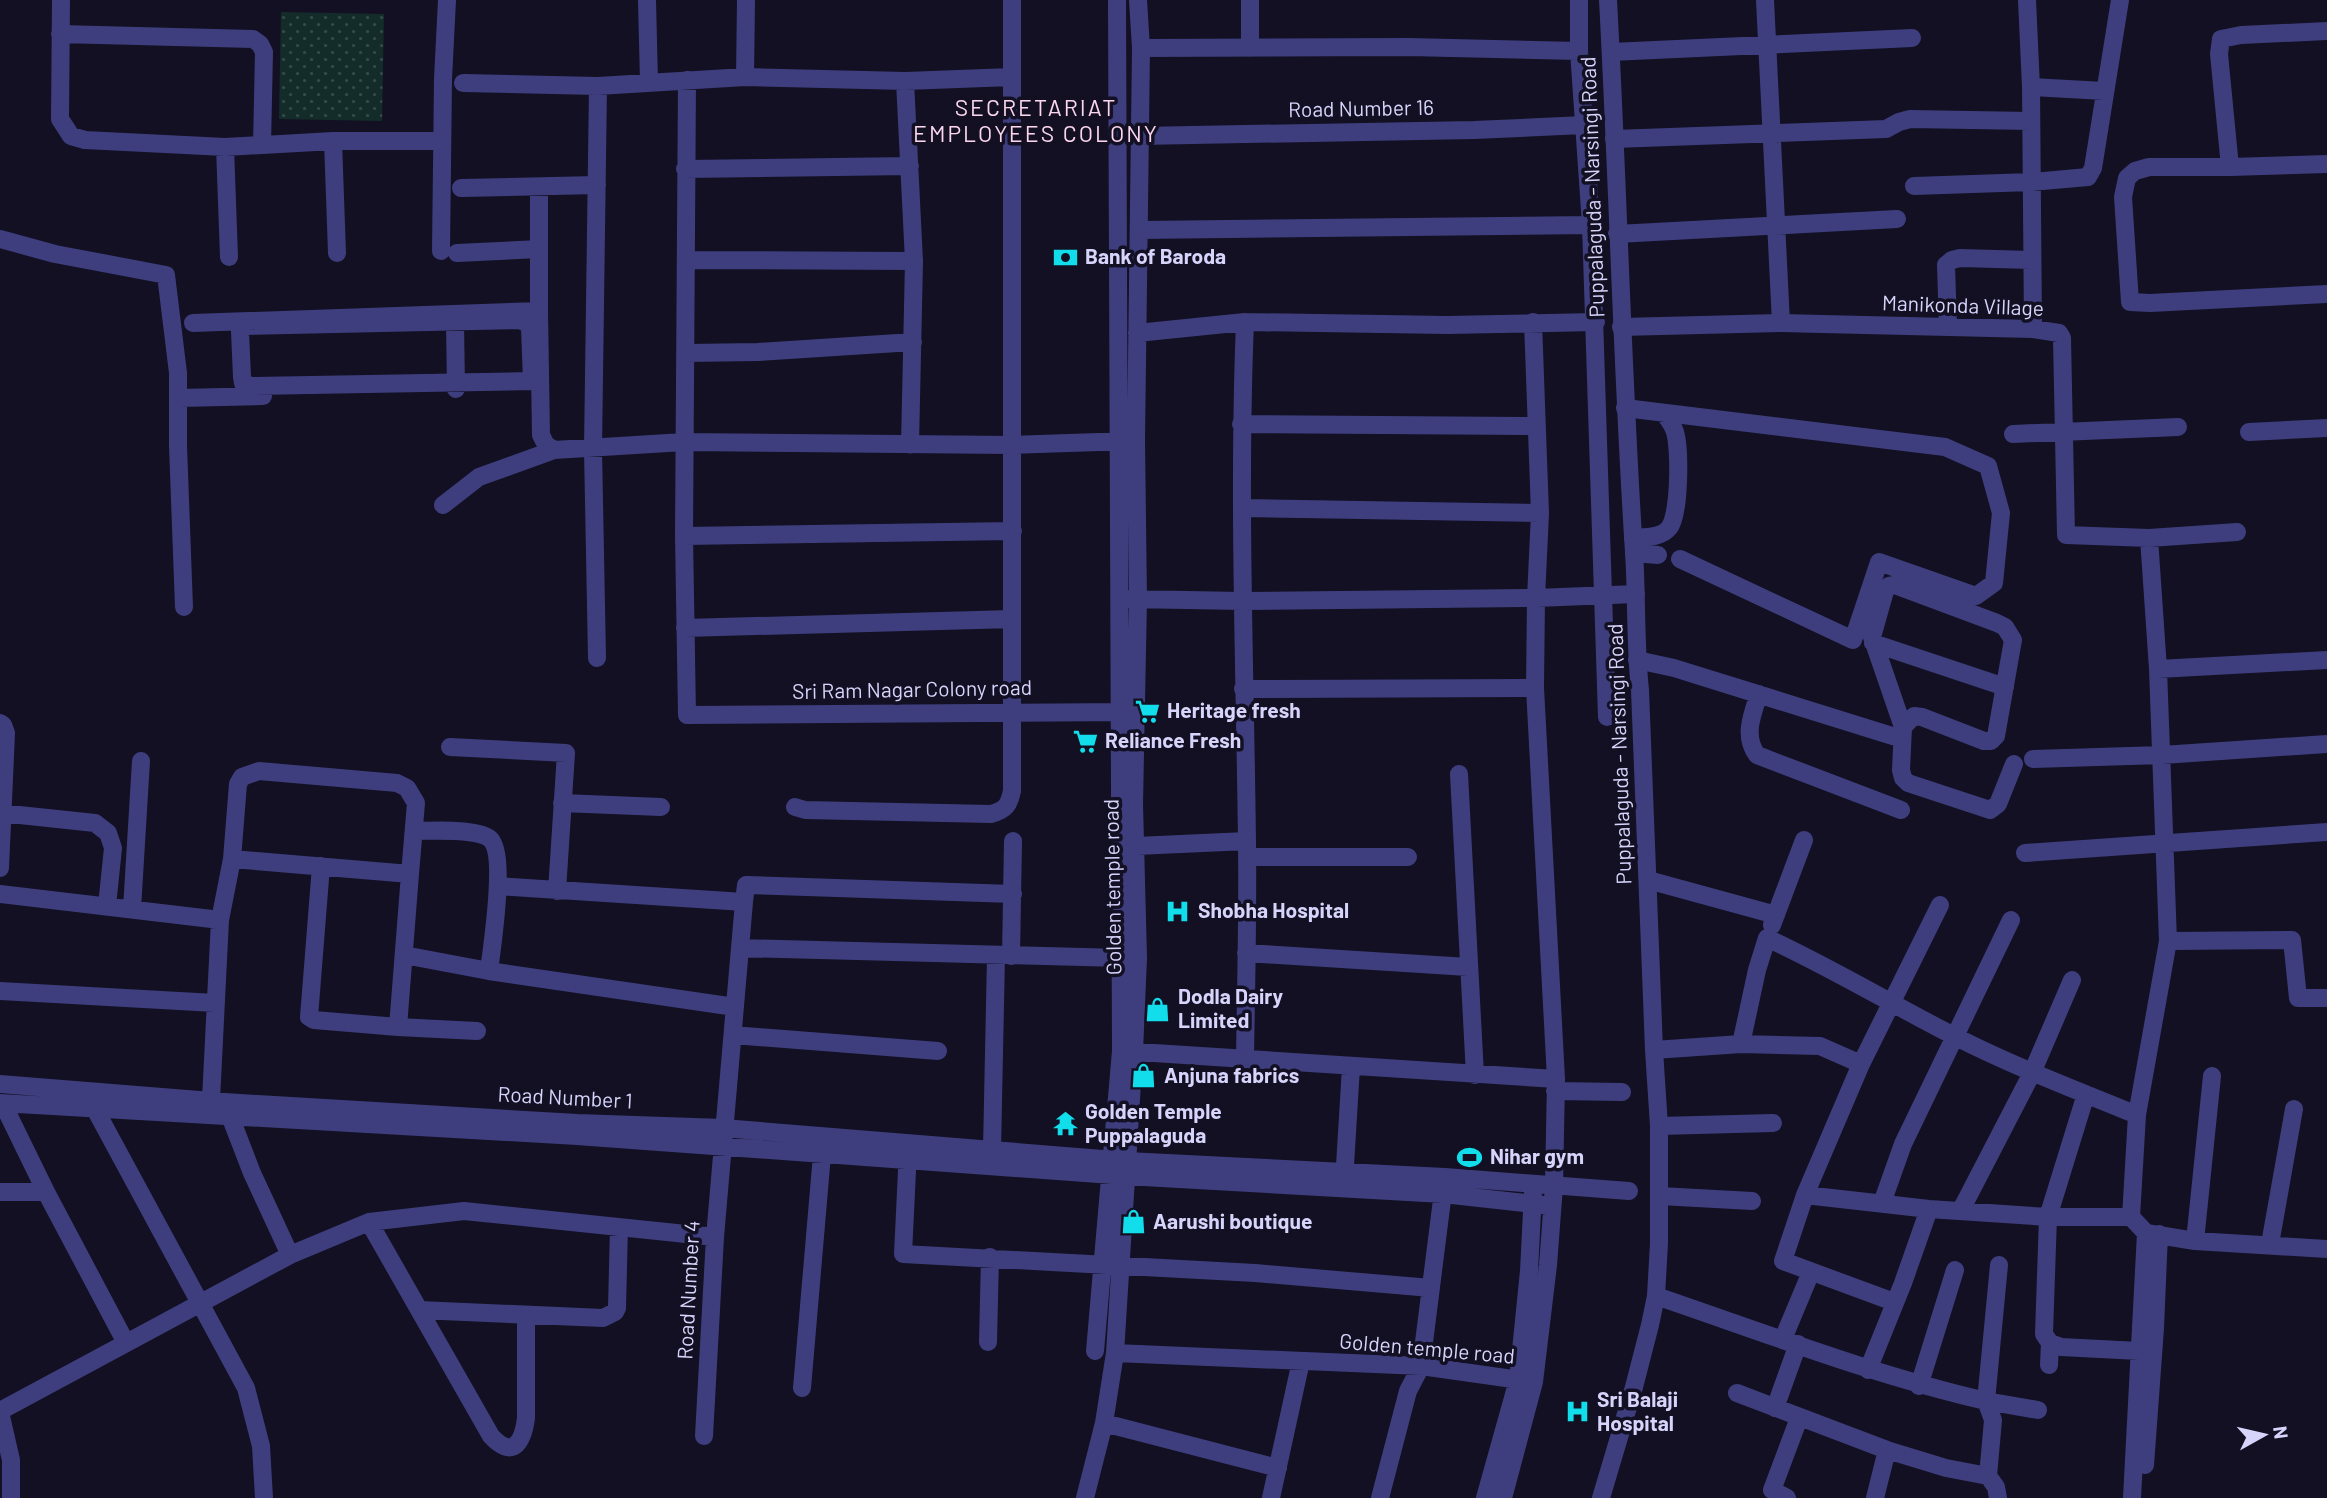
<svg xmlns="http://www.w3.org/2000/svg" width="2327" height="1498" font-family="Barlow,sans-serif">
  <defs>
    <pattern id="park-dots" width="8" height="8" patternUnits="userSpaceOnUse" patternTransform="scale(1.75)"><rect width="8" height="8" fill="#132c2a"/><path d="M2 2h.1M6 6h.1" fill="none" stroke="#354a4a" stroke-width="1.8" stroke-linecap="round"/></pattern>
  </defs>
  <rect width="100%" height="100%" fill="#121022"/>
  <path fill="url(#park-dots)" d="M 281,12 L 384,14 L 382,121 L 279,119 Z"/>
  <g fill="none" stroke-linecap="round" stroke-linejoin="round">
    <path stroke="#3e3e7e" stroke-width="18" d="M 61,0 L 60,119 L 71,136 L 85,140 L 225,147 L 333,141 L 442,141
      M 647,0 L 649,82
      M 1250,0 L 1250,48
      M 1579,0 L 1579,51 L 1591,225
      M 1765,0 L 1781,323
      M 2027,0 L 2031,87 L 2033,329
      M 60,34 L 253,39 L 260,44 L 264,52 L 262,145
      M 1141,48 L 1409,47 L 1579,51
      M 1611,52 L 1912,38
      M 745,77 L 746,0
      M 687,80 L 684,536 L 687,715 L 1130,712
      M 905,81 L 914,261 L 910,445
      M 463,83 L 598,86 L 745,77 L 905,81 L 1012,77
      M 2031,87 L 2104,91
      M 1139,136 L 1474,130 L 1584,125
      M 1614,139 L 1886,129 L 1899,122 L 1910,119 L 2031,121
      M 333,141 L 337,253
      M 225,147 L 229,257
      M 2327,164 L 2230,167 L 2149,167 L 2135,171 L 2127,178 L 2123,197 L 2130,302 L 2150,303 L 2327,294
      M 2230,167 L 2219,54 L 2221,39 L 2241,35 L 2327,31
      M 685,169 L 910,166
      M 1914,186 L 2031,182 L 2088,177 L 2093,168 L 2120,0
      M 461,188 L 597,185
      M 1140,230 L 1591,225 L 1607,717
      M 1617,234 L 1897,219
      M 0,239 L 55,254 L 166,275 L 178,373 L 178,446 L 184,607
      M 441,251 L 443,79 L 447,0
      M 457,253 L 539,249
      M 686,260 L 914,261
      M 539,311 L 539,187
      M 520,320 L 528,324 L 530,328 L 532,381 L 251,386 L 243,383 L 242,377 L 240,331 L 246,326 Z
      M 455,322 L 456,389
      M 1245,322 C 1238,495 1245,669 1247,842 C 1248,914 1246,987 1245,1059
      M 193,323 L 539,311 L 541,435 L 546,445 L 554,450 L 684,442 L 1012,445 L 1129,441
      M 1621,327 L 1781,323 L 2033,329 L 2059,333 L 2062,338 L 2066,535 L 2149,538 L 2237,532
      M 1948,327 L 1946,265 L 1952,260 L 1960,258 L 2031,260
      M 1137,333 L 1245,322 L 1447,325 L 1596,322
      M 686,353 L 758,352 L 913,342
      M 179,398 L 263,396
      M 1625,408 L 1945,447 L 1988,466 L 2001,513 L 1994,583 L 1976,596 L 1879,562 L 1853,640 L 1680,559
      M 1241,424 L 1536,426
      M 2249,432 L 2327,428
      M 2013,434 L 2178,427
      M 443,505 L 479,477 L 554,450
      M 1243,508 L 1540,513
      M 684,536 L 1013,531
      M 1633,538 C 1644,537 1661,538 1669,528 C 1680,515 1680,448 1675,432 C 1673,425 1668,419 1664,413
      M 2149,538 L 2158,669 L 2168,941 L 2292,940 L 2298,998 L 2327,998
      M 1634,553 L 1658,555
      M 1129,599 L 1243,601 L 1536,598 L 1636,594
      M 685,628 L 1012,619
      M 1873,643 L 2005,687
      M 597,658 L 593,449 L 598,86
      M 1637,660 L 1674,668 L 1902,739
      M 2158,669 L 2327,660
      M 1243,689 L 1535,688
      M 1759,694 C 1752,715 1743,736 1757,755 L 1901,810
      M 0,723 L 3,725 L 6,733 L 0,868
      M 1903,727 L 1914,716 L 1922,717 L 1984,741 L 1991,741 L 1996,736 L 2013,640 L 2005,627 L 1997,623 L 1895,585 L 1889,586 L 1885,591 L 1872,637 L 1903,727 L 1901,770 L 1903,778 L 1908,783 L 1990,810 L 1998,804 L 2014,764
      M 450,747 L 566,753 L 557,891
      M 2033,759 L 2162,755 L 2327,744
      M 259,771 L 397,783 L 407,788 L 416,803 L 410,874 L 232,859 L 238,784 L 242,777 Z
      M 1459,774 L 1475,1075
      M 562,803 L 661,807
      M 795,807 L 805,810 L 991,814 C 1006,810 1009,805 1012,791 L 1012,0
      M 0,813 L 95,823 L 108,833 L 113,848 L 107,906
      M 1136,846 L 1247,841
      M 2025,853 L 2327,832
      M 1247,857 L 1408,857
      M 321,866 L 309,1017 L 314,1020 L 398,1027 L 477,1031
      M 1648,880 L 1776,915
      M 498,886 L 744,902 L 740,948
      M 0,894 L 220,920 L 232,859
      M 744,902 L 746,885 L 1013,894
      M 132,909 L 141,761
      M 1772,925 L 1804,840
      M 2168,941 L 2137,1115 L 2131,1217 L 2146,1233 L 2195,1241 L 2327,1249
      M 1246,953 L 1468,967
      M 404,955 L 489,971 C 492,947 507,851 489,838 C 475,828 432,831 414,831
      M 1011,956 L 1013,841
      M 489,971 L 735,1007
      M 0,991 L 215,1003
      M 398,1027 L 410,874
      M 733,1035 L 938,1051
      M 1654,1050 L 1741,1044
      M 1123,1051 L 1556,1079
      M 1861,1064 L 1820,1046 L 1741,1044 L 1757,970 L 1767,938 C 1832,968 1893,1005 1956,1037 C 2015,1067 2076,1090 2137,1115
      M 0,1084 L 224,1102 L 577,1123 L 723,1128 L 1127,1161 L 1445,1177 L 1629,1191
      M 1555,1091 L 1622,1092
      M 2086,1094 L 2048,1217 L 2044,1334 L 2050,1343 L 2061,1347 L 2139,1351
      M 211,1100 L 220,920
      M 0,1103 L 577,1136 L 1126,1176 L 1443,1194 L 1552,1206
      M 3,1104 L 46,1192 L 126,1343
      M 95,1109 L 246,1388 L 261,1446 L 264,1498
      M 230,1116 L 252,1173 L 290,1255
      M 1659,1126 L 1773,1123
      M 908,1150 L 903,1254 L 1255,1273 L 1431,1288
      M 992,1150 L 996,956
      M 1344,1182 L 1351,1067
      M 0,1192 L 46,1192
      M 1805,1195 L 1929,1209 L 2048,1217 L 2131,1217
      M 1660,1196 L 1752,1201
      M 1882,1203 L 1903,1144 L 2011,920
      M 1961,1210 L 2032,1073 L 2072,980
      M 369,1222 L 491,1436 C 513,1460 523,1442 526,1418 L 526,1315
      M 2195,1241 L 2212,1076
      M 2270,1244 L 2294,1109
      M 1999,1265 L 1986,1401 L 2038,1410
      M 1656,1296 C 1765,1333 1873,1375 1986,1401 L 1993,1420 L 1988,1476 L 1946,1468 L 1887,1450 L 1737,1393
      M 1894,1302 L 1783,1261 L 1805,1195 L 1861,1064 L 1940,905
      M 419,1310 L 603,1318 L 615,1312 L 617,1308 L 619,1227
      M 1783,1339 L 1811,1272
      M 988,1342 L 990,1257
      M 1095,1351 L 1121,1051 L 1117,0
      M 1115,1353 L 1421,1366 L 1534,1382
      M 2049,1365 L 2050,1343
      M 1868,1370 L 1903,1283 L 1929,1209
      M 1919,1386 L 1955,1270
      M 802,1388 L 823,1143
      M 1775,1408 L 1798,1344
      M 0,1411 L 290,1255 L 369,1222 L 464,1211 L 715,1237
      M 0,1412 L 11,1460 L 11,1498
      M 1104,1423 L 1278,1468
      M 704,1436 L 715,1237 L 740,948 L 1121,958
      M 2145,1465 L 2155,1328 L 2159,1234
      M 1988,1476 L 1996,1487 L 1998,1498
      M 1085,1498 L 1104,1423 L 1115,1353 L 1134,1052 L 1138,958 L 1134,804 L 1138,599 L 1136,441 L 1141,48 L 1138,0
      M 1271,1498 L 1301,1361
      M 1380,1498 L 1408,1391 L 1421,1366 L 1444,1184
      M 1485,1498 L 1518,1380 L 1529,1271 L 1533,1192
      M 1503,1498 L 1534,1382 L 1548,1265 L 1554,1186 L 1556,1079 L 1535,688 L 1536,598 L 1540,513 L 1533,322
      M 1787,1498 L 1772,1490 L 1799,1418
      M 1875,1498 L 1887,1450
      M 2132,1498 L 2146,1233"/>
    <path stroke="#3e3e7e" stroke-width="18" d="M 1601,1498 L 1634,1387 L 1650,1325 L 1656,1296 L 1659,1243 L 1659,1126 L 1654,1050 L 1640,690 C 1635,644 1637,598 1634,552 C 1622,368 1618,184 1608,0"/>
  </g>
  <defs>
    <symbol id="bank-bare" viewBox="-9 -9 18 18"><path d="M-6-4H6V4H-6ZM0-2.3a2.3 2.3 0 1 0 0 4.6a2.3 2.3 0 1 0 0-4.6Z" fill="#11ddeb" stroke="#121022" stroke-width="2.5" paint-order="stroke"/></symbol>
    <symbol id="supermarket-bare" viewBox="-9 -9 18 18"><path d="M-6-5.5h2.5l.6 2H6L4.5 2H-2.5L-4.4-4H-6ZM-1.5 3.2a1.3 1.3 0 1 0 .1 0ZM3 3.2a1.3 1.3 0 1 0 .1 0Z" fill="#11ddeb" stroke="#121022" stroke-width="2.5" paint-order="stroke"/></symbol>
    <symbol id="hospital-bare" viewBox="-9 -9 18 18"><path d="M-5-5h3v3.5h4V-5h3V5h-3V1.5h-4V5h-3Z" fill="#11ddeb" stroke="#121022" stroke-width="2.5" paint-order="stroke"/></symbol>
    <symbol id="shop-bare" viewBox="-9 -9 18 18"><path d="M-5-2.5h2.3a2.7 3.5 0 0 1 5.4 0H5L5.5 6h-11ZM-1.5-2.5h3a1.5 2.3 0 0 0-3 0Z" fill="#11ddeb" stroke="#121022" stroke-width="2.5" paint-order="stroke"/></symbol>
    <symbol id="temple-bare" viewBox="-9 -9 18 18"><path d="M0-6L5-2H3V0L6.5 2.5H4V6H1.5V3h-3V6H-4V2.5H-6.5L-3 0V-2H-5Z" fill="#11ddeb" stroke="#121022" stroke-width="2.5" paint-order="stroke"/></symbol>
    <symbol id="stadium-bare" viewBox="-9 -9 18 18"><path d="M0-5a6.5 5 0 1 0 0 10a6.5 5 0 1 0 0-10ZM-3.5-1.8h7v3.6h-7Z" fill="#11ddeb" stroke="#121022" stroke-width="2.5" paint-order="stroke"/></symbol>
  </defs>
  <g fill-rule="evenodd">
    <use href="#bank-bare" x="1048" y="240" width="35" height="35"/>
    <use href="#supermarket-bare" x="1130" y="694" width="35" height="35"/>
    <use href="#supermarket-bare" x="1068" y="724" width="35" height="35"/>
    <use href="#hospital-bare" x="1160" y="894" width="35" height="35"/>
    <use href="#shop-bare" x="1140" y="992" width="35" height="35"/>
    <use href="#shop-bare" x="1126" y="1058" width="35" height="35"/>
    <use href="#temple-bare" x="1048" y="1106" width="35" height="35"/>
    <use href="#stadium-bare" x="1452" y="1140" width="35" height="35"/>
    <use href="#shop-bare" x="1116" y="1204" width="35" height="35"/>
    <use href="#hospital-bare" x="1560" y="1394" width="35" height="35"/>
  </g>
  <g text-anchor="middle" stroke-width="7" stroke-linejoin="round" paint-order="stroke">
    <g font-size="21" fill="#d7d4fc" stroke="#121022">
      <text transform="translate(1361 109) rotate(-1)" y="7">Road Number 16</text>
      <text transform="translate(1593 187) rotate(-92)" y="7">Puppalaguda - Narsingi Road</text>
      <text transform="translate(1963 306) rotate(2)" y="7">Manikonda Village</text>
      <text transform="translate(912 690) rotate(-1)" y="7">Sri Ram Nagar Colony road</text>
      <text transform="translate(1620 754) rotate(-92)" y="7">Puppalaguda - Narsingi Road</text>
      <text transform="translate(1113 887) rotate(-91)" y="7">Golden temple road</text>
      <text transform="translate(565 1098) rotate(3)" y="7">Road Number 1</text>
      <text transform="translate(689 1290) rotate(-87)" y="7">Road Number 4</text>
      <text transform="translate(1427 1349) rotate(5)" y="7">Golden temple road</text>
    </g>
    <g font-size="21" font-weight="bold" fill="#d7d4fc" stroke="#121022" text-anchor="start">
      <text x="1085" y="264">Bank of Baroda</text>
      <text x="1167" y="718">Heritage fresh</text>
      <text x="1105" y="748">Reliance Fresh</text>
      <text x="1198" y="918">Shobha Hospital</text>
      <text x="1178" y="1004">Dodla Dairy<tspan x="1178" dy="24">Limited</tspan></text>
      <text x="1164" y="1083">Anjuna fabrics</text>
      <text x="1085" y="1119">Golden Temple<tspan x="1085" dy="24">Puppalaguda</tspan></text>
      <text x="1490" y="1164">Nihar gym</text>
      <text x="1153" y="1229">Aarushi boutique</text>
      <text x="1597" y="1407">Sri Balaji<tspan x="1597" dy="24">Hospital</tspan></text>
    </g>
    <g font-size="23" letter-spacing="2" fill="#fcd6ef" stroke="#121022">
      <text x="1036" y="116">SECRETARIAT<tspan x="1036" dy="26">EMPLOYEES COLONY</tspan></text>
    </g>
  </g>
  <g transform="translate(2264 1435) rotate(82)" stroke="#121022" stroke-width="5" paint-order="stroke">
  <path d="M0-5L12 26L0 18L-12 26Z" fill="#d7d4fc"/>
  <text y="-10" font-size="19" font-weight="bold" text-anchor="middle" fill="#d7d4fc">N</text>
  </g>
</svg>
